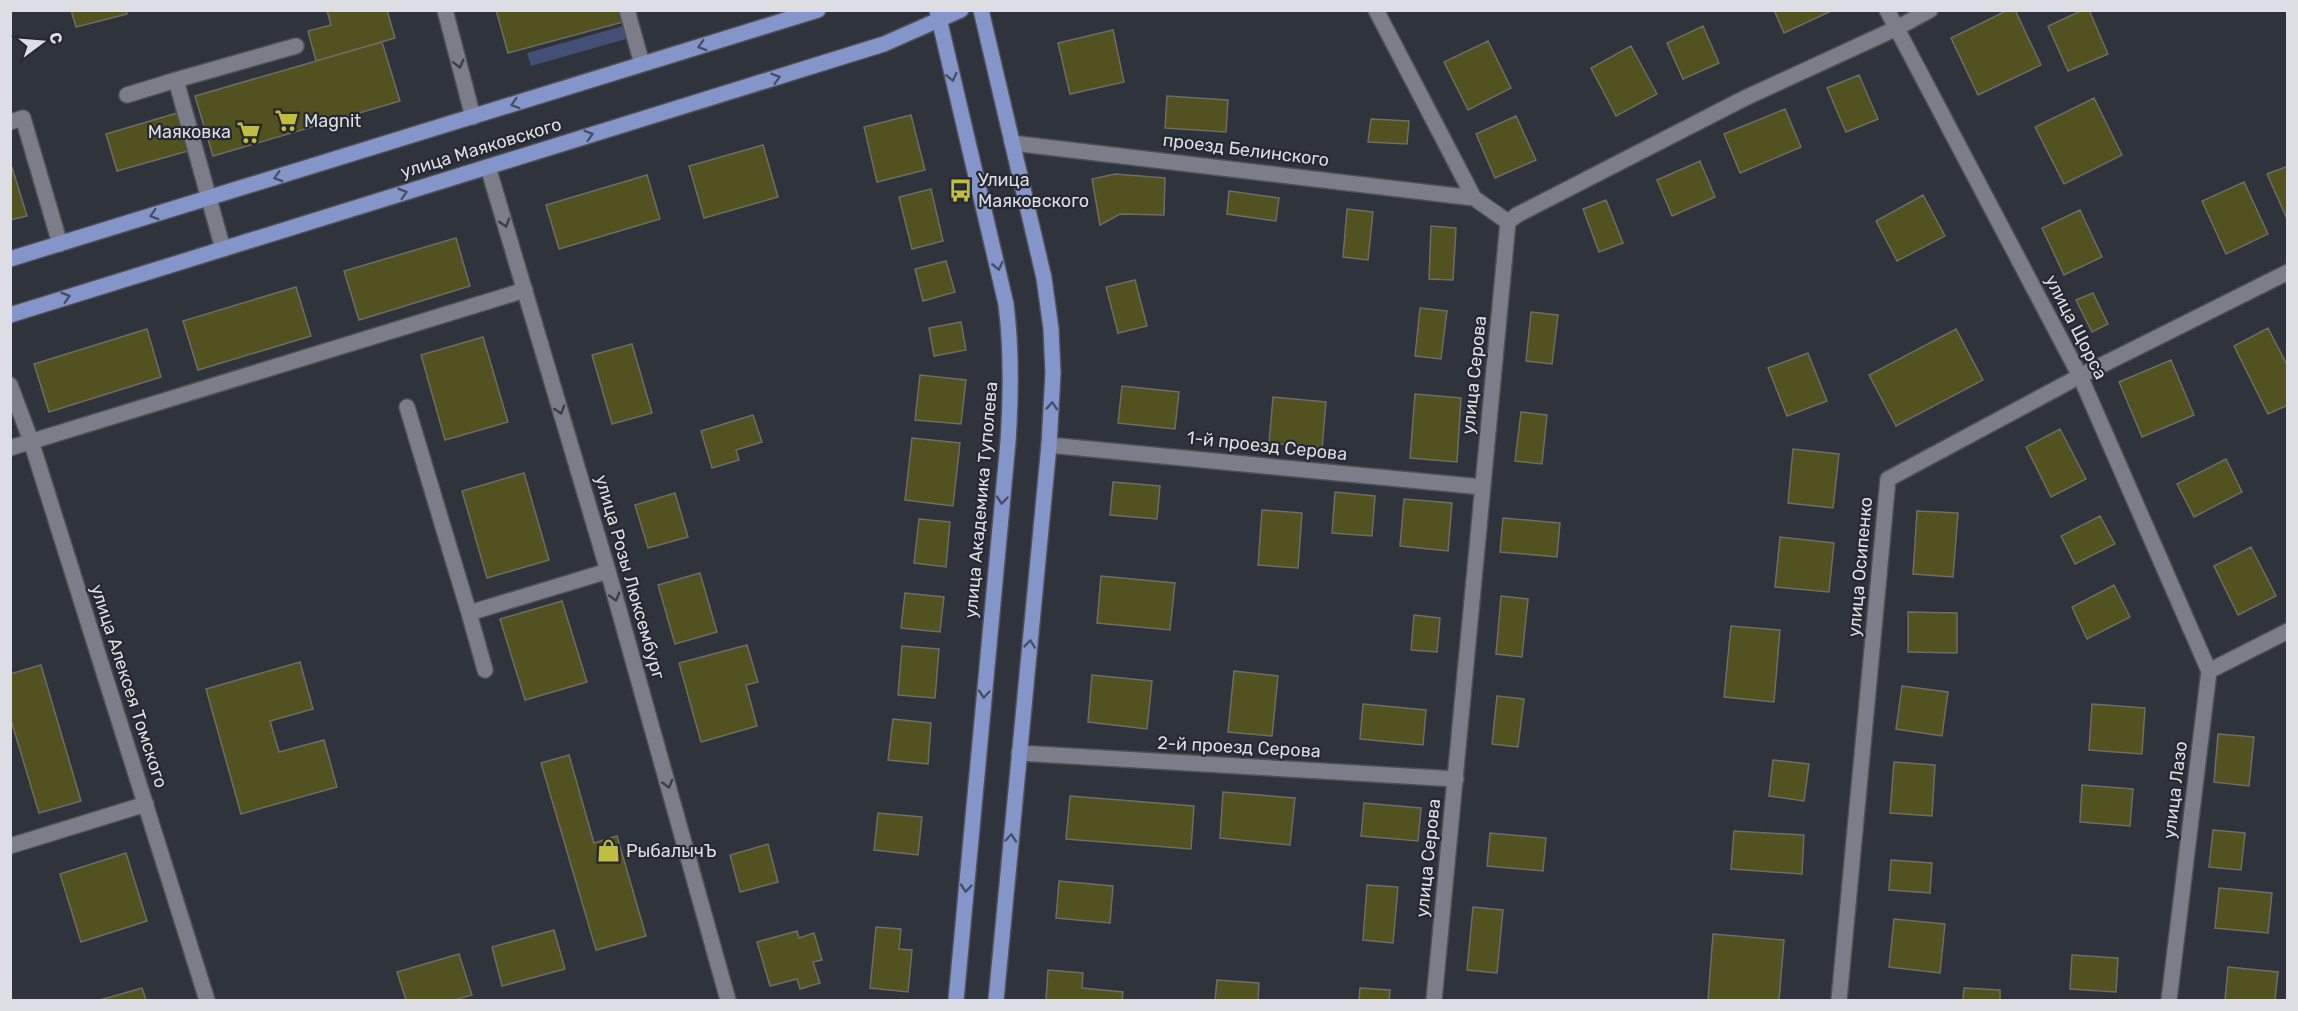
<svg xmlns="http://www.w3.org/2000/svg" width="2298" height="1011" font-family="Rubik,sans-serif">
  <rect width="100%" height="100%" fill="#2f333b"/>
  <path fill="#434f75" d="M 623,26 L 626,39 L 531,66 L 527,53 Z"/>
  <path fill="#525120" stroke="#6d6d63" stroke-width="1.5" d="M 71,10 L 126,10 L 127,14 L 76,27 Z
    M 327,10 L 387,10 L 395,38 L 316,61 L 308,31 L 331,25 Z
    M 496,10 L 620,10 L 623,22 L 508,53 Z
    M 1774,10 L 1829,10 L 1829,12 L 1784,33 Z
    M 2008,10 L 2015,10 L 2041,65 L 1978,95 L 1951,38 Z
    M 2083,10 L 2089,10 L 2108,54 L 2068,71 L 2048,26 Z
    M 1703,26 L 1719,63 L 1683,79 L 1667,43 Z
    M 1113,30 L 1124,82 L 1070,94 L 1058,43 Z
    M 1488,41 L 1511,88 L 1468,110 L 1444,62 Z
    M 382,42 L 400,101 L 213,156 L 195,96 Z
    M 1631,46 L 1657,94 L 1616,116 L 1591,68 Z
    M 1859,75 L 1878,119 L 1846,132 L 1827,88 Z
    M 1167,96 L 1228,100 L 1226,132 L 1165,128 Z
    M 2094,98 L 2122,155 L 2064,184 L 2035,127 Z
    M 1785,109 L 1801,147 L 1740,173 L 1724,134 Z
    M 177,113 L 188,151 L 117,171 L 106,134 Z
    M 911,115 L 925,170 L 877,182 L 864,127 Z
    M 1516,116 L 1536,160 L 1495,178 L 1476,134 Z
    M 1371,119 L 1409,121 L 1407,144 L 1368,142 Z
    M 763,145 L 778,197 L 704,218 L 689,166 Z
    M 10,161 L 27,216 L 10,220 Z
    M 1700,161 L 1715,197 L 1672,216 L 1657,180 Z
    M 2288,166 L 2288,221 L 2267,174 Z
    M 1115,174 L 1165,178 L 1164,215 L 1120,214 L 1100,225 L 1092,179 Z
    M 647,175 L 660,219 L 559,249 L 546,205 Z
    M 2244,182 L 2268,234 L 2226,254 L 2202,201 Z
    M 931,189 L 943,241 L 912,249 L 899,197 Z
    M 1229,191 L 1279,198 L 1276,221 L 1227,214 Z
    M 1923,195 L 1945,236 L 1897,261 L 1876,221 Z
    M 1606,200 L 1623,243 L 1599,252 L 1583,209 Z
    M 1347,209 L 1373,212 L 1368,260 L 1343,257 Z
    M 2080,210 L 2102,257 L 2064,275 L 2042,228 Z
    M 1431,226 L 1456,228 L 1453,280 L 1429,279 Z
    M 456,238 L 470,286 L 359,320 L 344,271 Z
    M 946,261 L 955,292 L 923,301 L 915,269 Z
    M 1135,280 L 1147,326 L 1118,333 L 1106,287 Z
    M 296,287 L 311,336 L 198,370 L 183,321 Z
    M 2093,293 L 2108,324 L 2092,332 L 2076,300 Z
    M 1420,308 L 1447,311 L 1441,359 L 1415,356 Z
    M 1531,312 L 1558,315 L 1552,364 L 1526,361 Z
    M 961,322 L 966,350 L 934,356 L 929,328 Z
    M 2268,328 L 2288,367 L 2288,405 L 2268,414 L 2234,346 Z
    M 147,329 L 161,377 L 49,412 L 34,364 Z
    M 1956,329 L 1983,380 L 1896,426 L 1869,375 Z
    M 483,337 L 508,422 L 445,440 L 421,355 Z
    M 632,344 L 652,413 L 612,424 L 592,355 Z
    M 1808,353 L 1827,401 L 1787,416 L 1768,368 Z
    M 2171,360 L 2194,415 L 2142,437 L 2119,382 Z
    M 920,375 L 966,380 L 961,424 L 915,420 Z
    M 1122,386 L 1179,392 L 1175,429 L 1118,423 Z
    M 1415,394 L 1461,398 L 1457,462 L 1410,458 Z
    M 1273,397 L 1326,402 L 1322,448 L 1269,443 Z
    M 1521,412 L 1547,415 L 1542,464 L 1515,461 Z
    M 753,415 L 762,442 L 736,450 L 739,460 L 712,468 L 701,431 Z
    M 2060,429 L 2086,479 L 2051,497 L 2026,447 Z
    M 912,438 L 960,443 L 953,506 L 905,500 Z
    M 1793,449 L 1839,454 L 1833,508 L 1788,503 Z
    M 2226,459 L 2242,492 L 2194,517 L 2177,484 Z
    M 524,473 L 549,560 L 487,578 L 462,491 Z
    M 1113,482 L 1160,486 L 1157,519 L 1110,515 Z
    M 1335,492 L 1375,496 L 1372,536 L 1332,533 Z
    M 675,493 L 688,537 L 648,548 L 635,505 Z
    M 1404,499 L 1452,503 L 1448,551 L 1400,546 Z
    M 1262,510 L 1302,513 L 1298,568 L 1258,565 Z
    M 1917,511 L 1958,513 L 1953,577 L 1913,574 Z
    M 2100,516 L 2115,544 L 2075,564 L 2061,536 Z
    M 1503,518 L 1560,523 L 1557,557 L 1500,552 Z
    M 919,519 L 950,522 L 946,567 L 914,563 Z
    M 1780,537 L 1834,543 L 1829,592 L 1775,587 Z
    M 2251,547 L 2276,596 L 2238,615 L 2214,566 Z
    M 700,573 L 717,632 L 675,644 L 658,585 Z
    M 1101,576 L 1175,583 L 1170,630 L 1097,623 Z
    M 2114,585 L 2130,617 L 2087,639 L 2072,607 Z
    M 905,593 L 944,597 L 940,632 L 901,628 Z
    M 1501,596 L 1528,599 L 1522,657 L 1496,654 Z
    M 562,601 L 587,682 L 525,700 L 500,619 Z
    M 1908,612 L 1957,613 L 1957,653 L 1908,652 Z
    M 1414,615 L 1440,618 L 1437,652 L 1411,650 Z
    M 1731,626 L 1780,630 L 1774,702 L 1724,697 Z
    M 747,645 L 758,682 L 746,685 L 757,726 L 701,742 L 679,663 Z
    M 902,646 L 939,649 L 935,698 L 898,695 Z
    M 300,662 L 313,709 L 270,721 L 279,752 L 324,740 L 337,787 L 241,814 L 206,689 Z
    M 41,665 L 81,801 L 39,813 L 10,717 L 10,674 Z
    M 1234,671 L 1278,676 L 1272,736 L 1228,732 Z
    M 1092,675 L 1152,681 L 1147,729 L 1088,722 Z
    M 1902,686 L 1948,692 L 1942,736 L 1896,729 Z
    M 1497,696 L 1524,699 L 1518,747 L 1492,744 Z
    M 1363,704 L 1426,710 L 1423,745 L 1360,739 Z
    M 2092,704 L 2145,708 L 2142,754 L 2089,750 Z
    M 893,719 L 931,723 L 928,764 L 888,760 Z
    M 2218,734 L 2254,737 L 2249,786 L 2214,782 Z
    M 569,755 L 594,843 L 617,836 L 646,936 L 596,950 L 541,763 Z
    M 1773,760 L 1809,764 L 1804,801 L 1769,796 Z
    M 1894,762 L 1935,765 L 1932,816 L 1890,813 Z
    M 2082,785 L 2133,789 L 2130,826 L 2080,822 Z
    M 1223,792 L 1295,798 L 1290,845 L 1220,838 Z
    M 1070,796 L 1194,806 L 1191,849 L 1066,839 Z
    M 1364,803 L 1421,808 L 1418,841 L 1361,836 Z
    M 878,813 L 922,817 L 918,855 L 874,850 Z
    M 2213,830 L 2245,833 L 2241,870 L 2209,867 Z
    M 1734,831 L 1804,835 L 1802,874 L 1731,869 Z
    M 1490,833 L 1546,838 L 1543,871 L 1487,866 Z
    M 768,844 L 778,882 L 740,892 L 730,855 Z
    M 126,853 L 147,921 L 81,942 L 60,874 Z
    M 1891,860 L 1932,863 L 1930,893 L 1889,890 Z
    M 1059,881 L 1113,886 L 1110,923 L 1056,918 Z
    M 1367,885 L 1398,887 L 1393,943 L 1363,940 Z
    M 2219,888 L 2272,893 L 2268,933 L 2215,928 Z
    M 1473,907 L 1503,910 L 1497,973 L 1467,970 Z
    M 1894,919 L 1945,924 L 1940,973 L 1889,967 Z
    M 876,927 L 901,929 L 899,949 L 912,950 L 908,992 L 870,988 Z
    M 554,930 L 565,969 L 502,986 L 492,947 Z
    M 797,931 L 799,938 L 814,933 L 822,960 L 813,962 L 820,983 L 800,989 L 797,979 L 770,986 L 757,942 Z
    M 1713,934 L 1784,940 L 1779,1000 L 1708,1000 Z
    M 459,954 L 472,995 L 454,1000 L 406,1000 L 397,972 Z
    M 2072,955 L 2118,958 L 2116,992 L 2070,989 Z
    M 2228,967 L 2278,972 L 2275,1000 L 2225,1000 Z
    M 1048,970 L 1083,973 L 1082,988 L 1123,992 L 1122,1000 L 1046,1000 Z
    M 1217,980 L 1259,983 L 1258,1000 L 1215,1000 Z
    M 142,988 L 146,1000 L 100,1000 Z
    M 1360,988 L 1390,990 L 1389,1000 L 1359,1000 Z
    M 1964,988 L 2000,990 L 2000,1000 L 1963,1000 Z"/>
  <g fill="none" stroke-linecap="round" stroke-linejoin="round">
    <defs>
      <path id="minor" d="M 445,10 L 473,117
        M 627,10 L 642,64
        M 1376,10 L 1474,198 L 1508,222
        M 1887,10 L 2080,376 L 2209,671
        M 127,95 L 176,80
        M 10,122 L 23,118 L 60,244
        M 1012,143 L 1474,198
        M 488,167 L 608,571 L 728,1000
        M 223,249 L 176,80 L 296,46
        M 10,385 L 31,441 L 207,1000
        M 407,407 L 469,613 L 608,571
        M 1049,445 L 1482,487
        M 10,448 L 525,290
        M 469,613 L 485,670
        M 1019,753 L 1456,779
        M 10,846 L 146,804
        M 1434,1000 L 1508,222 L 1517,215 L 1745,98 L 1897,28 L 1930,10
        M 1839,1000 L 1888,479 L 2080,376 L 2288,272
        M 2169,1000 L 2209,671 L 2288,631"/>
      <path id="major" d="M 937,10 L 1006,304 C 1012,351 1011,395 1008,442 L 956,1000
        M 981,10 L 1044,278 L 1051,329 L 1053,373 L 1049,445 L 996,1000
        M 10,259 L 818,10
        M 10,315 L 884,44 L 961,10"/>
    </defs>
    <use href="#minor" stroke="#4f5158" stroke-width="18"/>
    <use href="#major" stroke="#4f5158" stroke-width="18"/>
    <use href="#minor" stroke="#7b7e89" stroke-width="15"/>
    <use href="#major" stroke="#8495ca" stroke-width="15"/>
  </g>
  <defs><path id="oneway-chevron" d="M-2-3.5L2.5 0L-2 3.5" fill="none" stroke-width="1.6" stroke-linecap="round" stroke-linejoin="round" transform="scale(1.5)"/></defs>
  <g stroke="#474f67">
    <use href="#oneway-chevron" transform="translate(702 46) rotate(163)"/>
    <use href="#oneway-chevron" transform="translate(952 77) rotate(77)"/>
    <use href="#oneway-chevron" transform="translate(776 78) rotate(-17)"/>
    <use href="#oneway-chevron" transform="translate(515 104) rotate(163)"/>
    <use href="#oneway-chevron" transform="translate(589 135) rotate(-17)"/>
    <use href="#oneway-chevron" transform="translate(278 177) rotate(163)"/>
    <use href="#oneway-chevron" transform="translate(403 193) rotate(-17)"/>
    <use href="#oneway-chevron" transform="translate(154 215) rotate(163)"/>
    <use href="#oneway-chevron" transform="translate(998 266) rotate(77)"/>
    <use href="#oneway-chevron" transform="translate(66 297) rotate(-17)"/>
    <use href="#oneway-chevron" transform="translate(1052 406) rotate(-86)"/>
    <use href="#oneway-chevron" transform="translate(1002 500) rotate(95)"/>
    <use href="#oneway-chevron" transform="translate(1030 644) rotate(-84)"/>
    <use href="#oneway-chevron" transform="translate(984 694) rotate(95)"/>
    <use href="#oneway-chevron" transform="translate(1011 838) rotate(-85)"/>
    <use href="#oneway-chevron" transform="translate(966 888) rotate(95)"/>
  </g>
  <g stroke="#3b3e47">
    <use href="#oneway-chevron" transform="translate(459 64) rotate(76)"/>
    <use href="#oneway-chevron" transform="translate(505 223) rotate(73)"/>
    <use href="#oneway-chevron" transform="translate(560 410) rotate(73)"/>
    <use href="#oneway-chevron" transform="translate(615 597) rotate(74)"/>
    <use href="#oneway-chevron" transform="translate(668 784) rotate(74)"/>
  </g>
  <defs>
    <symbol id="supermarket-bare" viewBox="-9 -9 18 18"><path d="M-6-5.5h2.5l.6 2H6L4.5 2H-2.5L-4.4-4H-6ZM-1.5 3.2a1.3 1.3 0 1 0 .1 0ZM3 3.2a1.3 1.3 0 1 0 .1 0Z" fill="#c1bd40" stroke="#262931" stroke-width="2.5" paint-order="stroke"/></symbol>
    <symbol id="bus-bare" viewBox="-9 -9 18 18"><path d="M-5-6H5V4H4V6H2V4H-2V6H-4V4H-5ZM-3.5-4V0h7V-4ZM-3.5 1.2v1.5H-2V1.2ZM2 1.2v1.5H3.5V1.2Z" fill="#c1bd40" stroke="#262931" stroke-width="2.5" paint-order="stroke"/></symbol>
    <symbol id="shop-bare" viewBox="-9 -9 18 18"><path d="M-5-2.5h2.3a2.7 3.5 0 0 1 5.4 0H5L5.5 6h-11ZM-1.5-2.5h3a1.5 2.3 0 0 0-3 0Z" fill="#c1bd40" stroke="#262931" stroke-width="2.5" paint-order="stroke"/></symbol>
  </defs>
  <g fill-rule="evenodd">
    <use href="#supermarket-bare" x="270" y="104" width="33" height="33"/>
    <use href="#supermarket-bare" x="232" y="116" width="33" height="33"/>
    <use href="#bus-bare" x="944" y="174" width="33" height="33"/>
    <use href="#shop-bare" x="592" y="834" width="33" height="33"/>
  </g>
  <g text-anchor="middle" stroke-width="4.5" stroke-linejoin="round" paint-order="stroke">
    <g font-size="18" fill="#dcdee3" stroke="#262931" text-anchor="start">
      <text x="304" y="127">Magnit</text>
      <text x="231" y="138" text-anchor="end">Маяковка</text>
      <text x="978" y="186">Улица<tspan x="978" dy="21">Маяковского</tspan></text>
      <text x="626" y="857">РыбалычЪ</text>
    </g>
    <g font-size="18" fill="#dcdee3" stroke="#262931">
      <text transform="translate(481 148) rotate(-17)" y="6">улица Маяковского</text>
      <text transform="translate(1246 150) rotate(7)" y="6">проезд Белинского</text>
      <text transform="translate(2076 327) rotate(63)" y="6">улица Щорса</text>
      <text transform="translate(1474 375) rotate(-84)" y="6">улица Серова</text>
      <text transform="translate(1267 446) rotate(6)" y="6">1-й проезд Серова</text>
      <text transform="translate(981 500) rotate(-85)" y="6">улица Академика Туполева</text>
      <text transform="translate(1860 567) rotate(-85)" y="6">улица Осипенко</text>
      <text transform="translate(630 577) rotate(74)" y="6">улица Розы Люксембург</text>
      <text transform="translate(129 686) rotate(72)" y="6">улица Алексея Томского</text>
      <text transform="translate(1239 747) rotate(3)" y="6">2-й проезд Серова</text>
      <text transform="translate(2175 790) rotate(-83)" y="6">улица Лазо</text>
      <text transform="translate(1428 858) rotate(-84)" y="6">улица Серова</text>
    </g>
  </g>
  <rect width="2298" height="1011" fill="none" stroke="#dcdee3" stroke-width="24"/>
  <g transform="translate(42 42) rotate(74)" stroke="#262931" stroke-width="4.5" paint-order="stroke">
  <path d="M0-4.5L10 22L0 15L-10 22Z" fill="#dcdee3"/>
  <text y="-9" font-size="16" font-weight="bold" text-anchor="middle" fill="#dcdee3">С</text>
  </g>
</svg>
